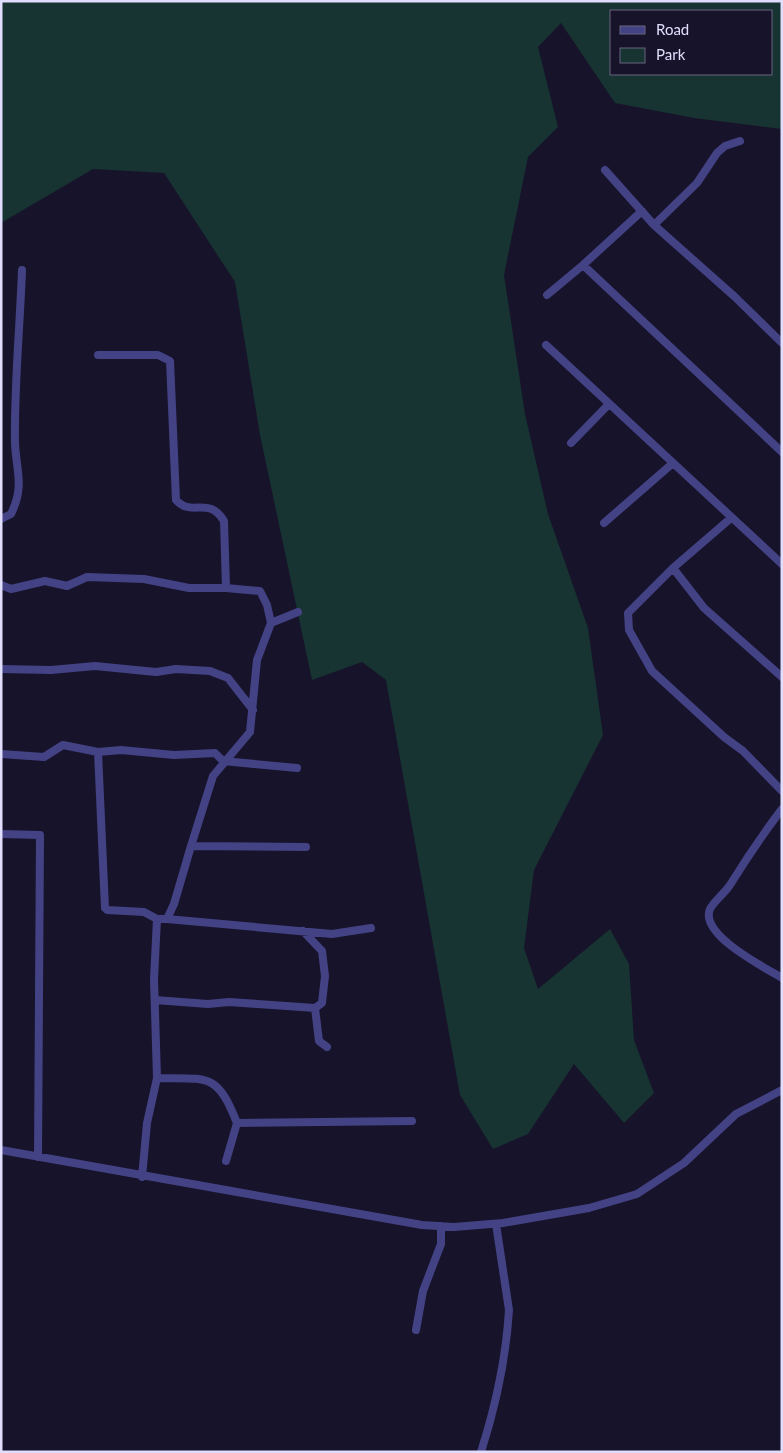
<svg xmlns="http://www.w3.org/2000/svg" width="783" height="1453" font-family="Lato,sans-serif">
  <rect width="100%" height="100%" fill="#17132a"/>
  <path fill="#173332" fill-rule="evenodd" d="M 1,1 L 782,1 L 782,129 L 694,118 L 615,103 L 561,23 L 538,47 L 558,127 L 528,157 L 504,275 L 525,414 L 548,514 L 588,628 L 603,735 L 534,870 L 524,948 L 538,989 L 610,929 L 629,964 L 634,1040 L 654,1093 L 624,1123 L 574,1064 L 528,1134 L 493,1149 L 460,1095 L 386,680 L 362,662 L 312,680 L 260,435 L 235,282 L 164,173 L 93,169 L 1,223 ZM 612,11 L 772,11 L 772,74 L 612,74 Z"/>
  <g fill="none" stroke-linecap="round" stroke-linejoin="round">
    <path stroke="#434285" stroke-width="8" d="M 605,170 L 654,225 L 735,297 L 782,343
      M 654,225 L 697,183 L 717,153 L 725,146 L 740,141
      M 583,265 L 642,211
      M 547,295 L 583,265 L 782,452
      M 546,345 L 782,564
      M 98,355 L 158,355 L 170,361 L 176,500 C 192,518 208,495 224,521 L 226,588 L 260,591 L 267,605 L 271,623
      M 571,443 L 609,404
      M 731,518 L 673,568 L 628,613 L 629,630 L 652,671 L 724,737 L 743,751 L 782,791
      M 1,519 L 11,514 C 25,486 16,470 15,443 C 14,387 20,326 22,270
      M 604,523 L 673,463
      M 673,568 L 704,608 L 782,677
      M 1,585 L 11,589 L 45,581 L 67,586 L 87,577 L 144,579 L 189,588 L 226,588
      M 1,669 L 51,670 L 95,666 L 156,672 L 176,669 L 210,671 L 228,678 L 253,710
      M 98,752 L 105,908 L 107,910 L 144,912 L 157,919 L 167,919 L 174,904 L 191,846 L 306,847
      M 1,754 L 44,757 L 63,745 L 98,752 L 121,750 L 174,755 L 215,753 L 223,761 L 297,768
      M 782,809 C 763,834 746,859 730,885 C 724,894 714,901 710,909 C 699,935 766,968 782,978
      M 1,834 L 40,835 L 38,1157
      M 191,846 L 213,776 L 250,732 L 257,660 L 271,623 L 298,612
      M 167,919 L 332,934 L 371,928
      M 303,931 L 322,951 L 325,976 L 322,1003 L 315,1008 L 319,1041 L 327,1047
      M 155,1000 L 208,1004 L 229,1002 L 315,1008
      M 157,1078 C 208,1079 217,1072 237,1123 L 412,1121
      M 1,1150 L 422,1225 L 454,1227 L 503,1223 L 589,1208 L 637,1194 L 684,1163 L 736,1114 L 782,1090
      M 226,1161 L 237,1123
      M 142,1177 L 147,1123 L 157,1078 L 154,979 L 157,919
      M 416,1330 L 423,1291 L 441,1244 L 441,1226
      M 481,1452 C 496,1405 506,1359 509,1310 L 496,1224"/>
  </g>
  <rect width="783" height="1453" fill="none" stroke="#e1defd" stroke-width="5"/>
  <rect x="610" y="10" width="162" height="65" fill="#17132a" stroke="#68647e"/>
  <rect x="620" y="26" width="25" height="8" fill="#434285" stroke="#68647e"/>
  <text x="656" y="35" font-size="15" fill="#e1defd">Road</text>
  <rect x="620" y="48" width="25" height="15" fill="#173332" stroke="#68647e"/>
  <text x="656" y="60" font-size="15" fill="#e1defd">Park</text>
</svg>
